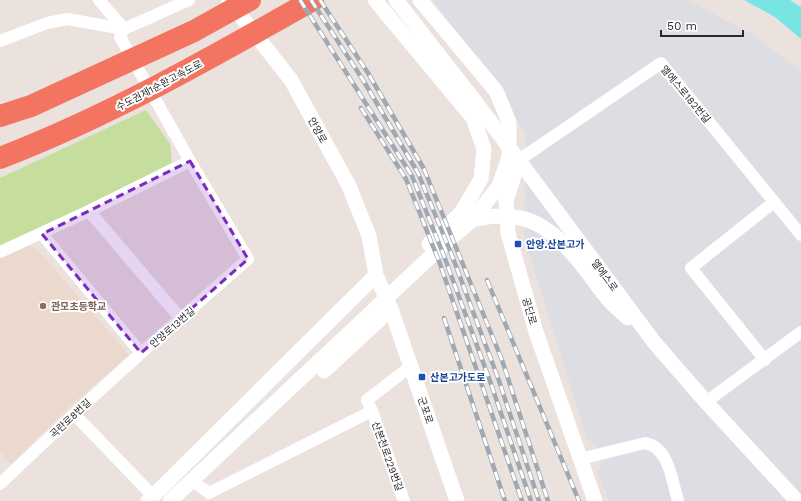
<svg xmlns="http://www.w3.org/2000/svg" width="801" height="501" font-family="'Work Sans','Noto Sans KR',sans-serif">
  <rect width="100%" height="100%" fill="#ebe1dd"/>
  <path fill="#dddde4" d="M 433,0 L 687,0 L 752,34 L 801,71 L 801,501 L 609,501 L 598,473 L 602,463 L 597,446 L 587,439 L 524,236 L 526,133 Z"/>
  <path fill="#ecd9cd" d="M 29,245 L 41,254 L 129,355 L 73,403 L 11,464 L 0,452 L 0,258 Z"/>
  <path fill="#c6de9d" d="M 146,110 L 170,144 L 172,163 L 35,232 L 0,247 L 0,178 Z"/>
  <path fill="#77e6e3" d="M 744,0 L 790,0 L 801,7 L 801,39 L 775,17 Z"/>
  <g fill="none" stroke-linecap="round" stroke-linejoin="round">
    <path stroke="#fff" stroke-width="12" d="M 99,0 L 124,29
      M 0,41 L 47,23 L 67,19 L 124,29
      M 519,160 L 661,63 L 801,235
      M 89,211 L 181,319
      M 42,234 L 141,353 L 248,259 L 190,161 L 120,37 L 124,29 L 189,0
      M 0,252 L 89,211 L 190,161
      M 765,360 L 691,268 L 774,202
      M 706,402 L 801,332
      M 372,411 L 404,501
      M 74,414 L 153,496
      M 580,459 L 645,443 C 669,447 672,481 678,501
      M 0,484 L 74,414 L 141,353
      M 198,485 L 209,493 L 372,411 L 367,400 L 411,366"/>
    <path stroke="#fff" stroke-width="15" d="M 375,0 L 473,118 L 484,149 L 481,179 L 461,213 L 429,244
      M 396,0 L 471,96 L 654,342 L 706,402 L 797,501
      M 229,1 L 291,80 L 349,186 L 369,236 L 376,275 L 391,309 L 457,501
      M 519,160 L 506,201 L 508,233 L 536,332 L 595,501
      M 472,220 C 527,206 553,228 586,270 C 593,279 600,290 608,299 C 614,306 621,312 628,318
      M 324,371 L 391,309
      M 148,501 L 376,275
      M 170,501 L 444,244 L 472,220 L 499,186 L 509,157 L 509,122 L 496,91 L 420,0"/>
    <path stroke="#f37460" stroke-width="22" d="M 0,116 L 31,106 L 194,31 L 250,0
      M 0,158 C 109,116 211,58 313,0"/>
    <defs>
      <path id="rail" d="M 300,0 L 412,176 L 444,256 L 490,381 L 531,501
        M 311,0 L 363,80 L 418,173 L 451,253 L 498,378 L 539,501
        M 320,0 L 368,73 L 424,169 L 502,360 L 548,501
        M 361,108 L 406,179 L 439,261 L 522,501
        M 487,280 L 579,501
        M 444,318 L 505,501"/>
    </defs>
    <use href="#rail" stroke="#a0a8b3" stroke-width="4.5"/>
    <use href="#rail" stroke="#fff" stroke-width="3" stroke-dasharray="9" stroke-linecap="butt"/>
  </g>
  <path fill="#7b2cbf" fill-opacity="0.2" stroke="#7b2cbf" stroke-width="3" stroke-dasharray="8 5" stroke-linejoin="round" d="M 190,161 L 248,259 L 141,353 L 42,234 Z"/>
  <g fill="#1a4fb4" stroke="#fff" stroke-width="1.5">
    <rect x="514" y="240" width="8" height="8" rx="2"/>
    <rect x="418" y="373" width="8" height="8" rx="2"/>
  </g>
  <circle fill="#8d6e63" stroke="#fff" stroke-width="1.5" cx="43" cy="306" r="4"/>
  <g text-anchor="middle" stroke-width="4" stroke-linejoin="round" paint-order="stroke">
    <g font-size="10" fill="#2a2a2a" stroke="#fff">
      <text transform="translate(159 85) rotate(-28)" y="4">수도권제1순환고속도로</text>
      <text transform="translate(686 94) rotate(50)" y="4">엘에스로182번길</text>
      <text transform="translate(318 130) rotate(61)" y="4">안양로</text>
      <text transform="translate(605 275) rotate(54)" y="4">엘에스로</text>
      <text transform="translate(530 311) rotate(74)" y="4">공단로</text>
      <text transform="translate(172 327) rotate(-41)" y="4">안양로13번길</text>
      <text transform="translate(426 410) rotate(71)" y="4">군포로</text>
      <text transform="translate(70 418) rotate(-43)" y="4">곡란로8번길</text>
      <text transform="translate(388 456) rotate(70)" y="4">산본천로229번길</text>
    </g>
    <g font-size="10" font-weight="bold" fill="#164399" stroke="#fff" text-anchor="start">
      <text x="526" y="248">안양.산본고가</text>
      <text x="430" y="381">산본고가도로</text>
    </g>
    <g font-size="10" font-weight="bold" fill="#785e54" stroke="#fff" text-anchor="start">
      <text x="51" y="310">관모초등학교</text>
    </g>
  </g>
  <path d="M661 30v6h82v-6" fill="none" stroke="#2a2a2a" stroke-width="2"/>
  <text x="667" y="30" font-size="12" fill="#2a2a2a" stroke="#ffffff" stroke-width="3" paint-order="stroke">50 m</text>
</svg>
